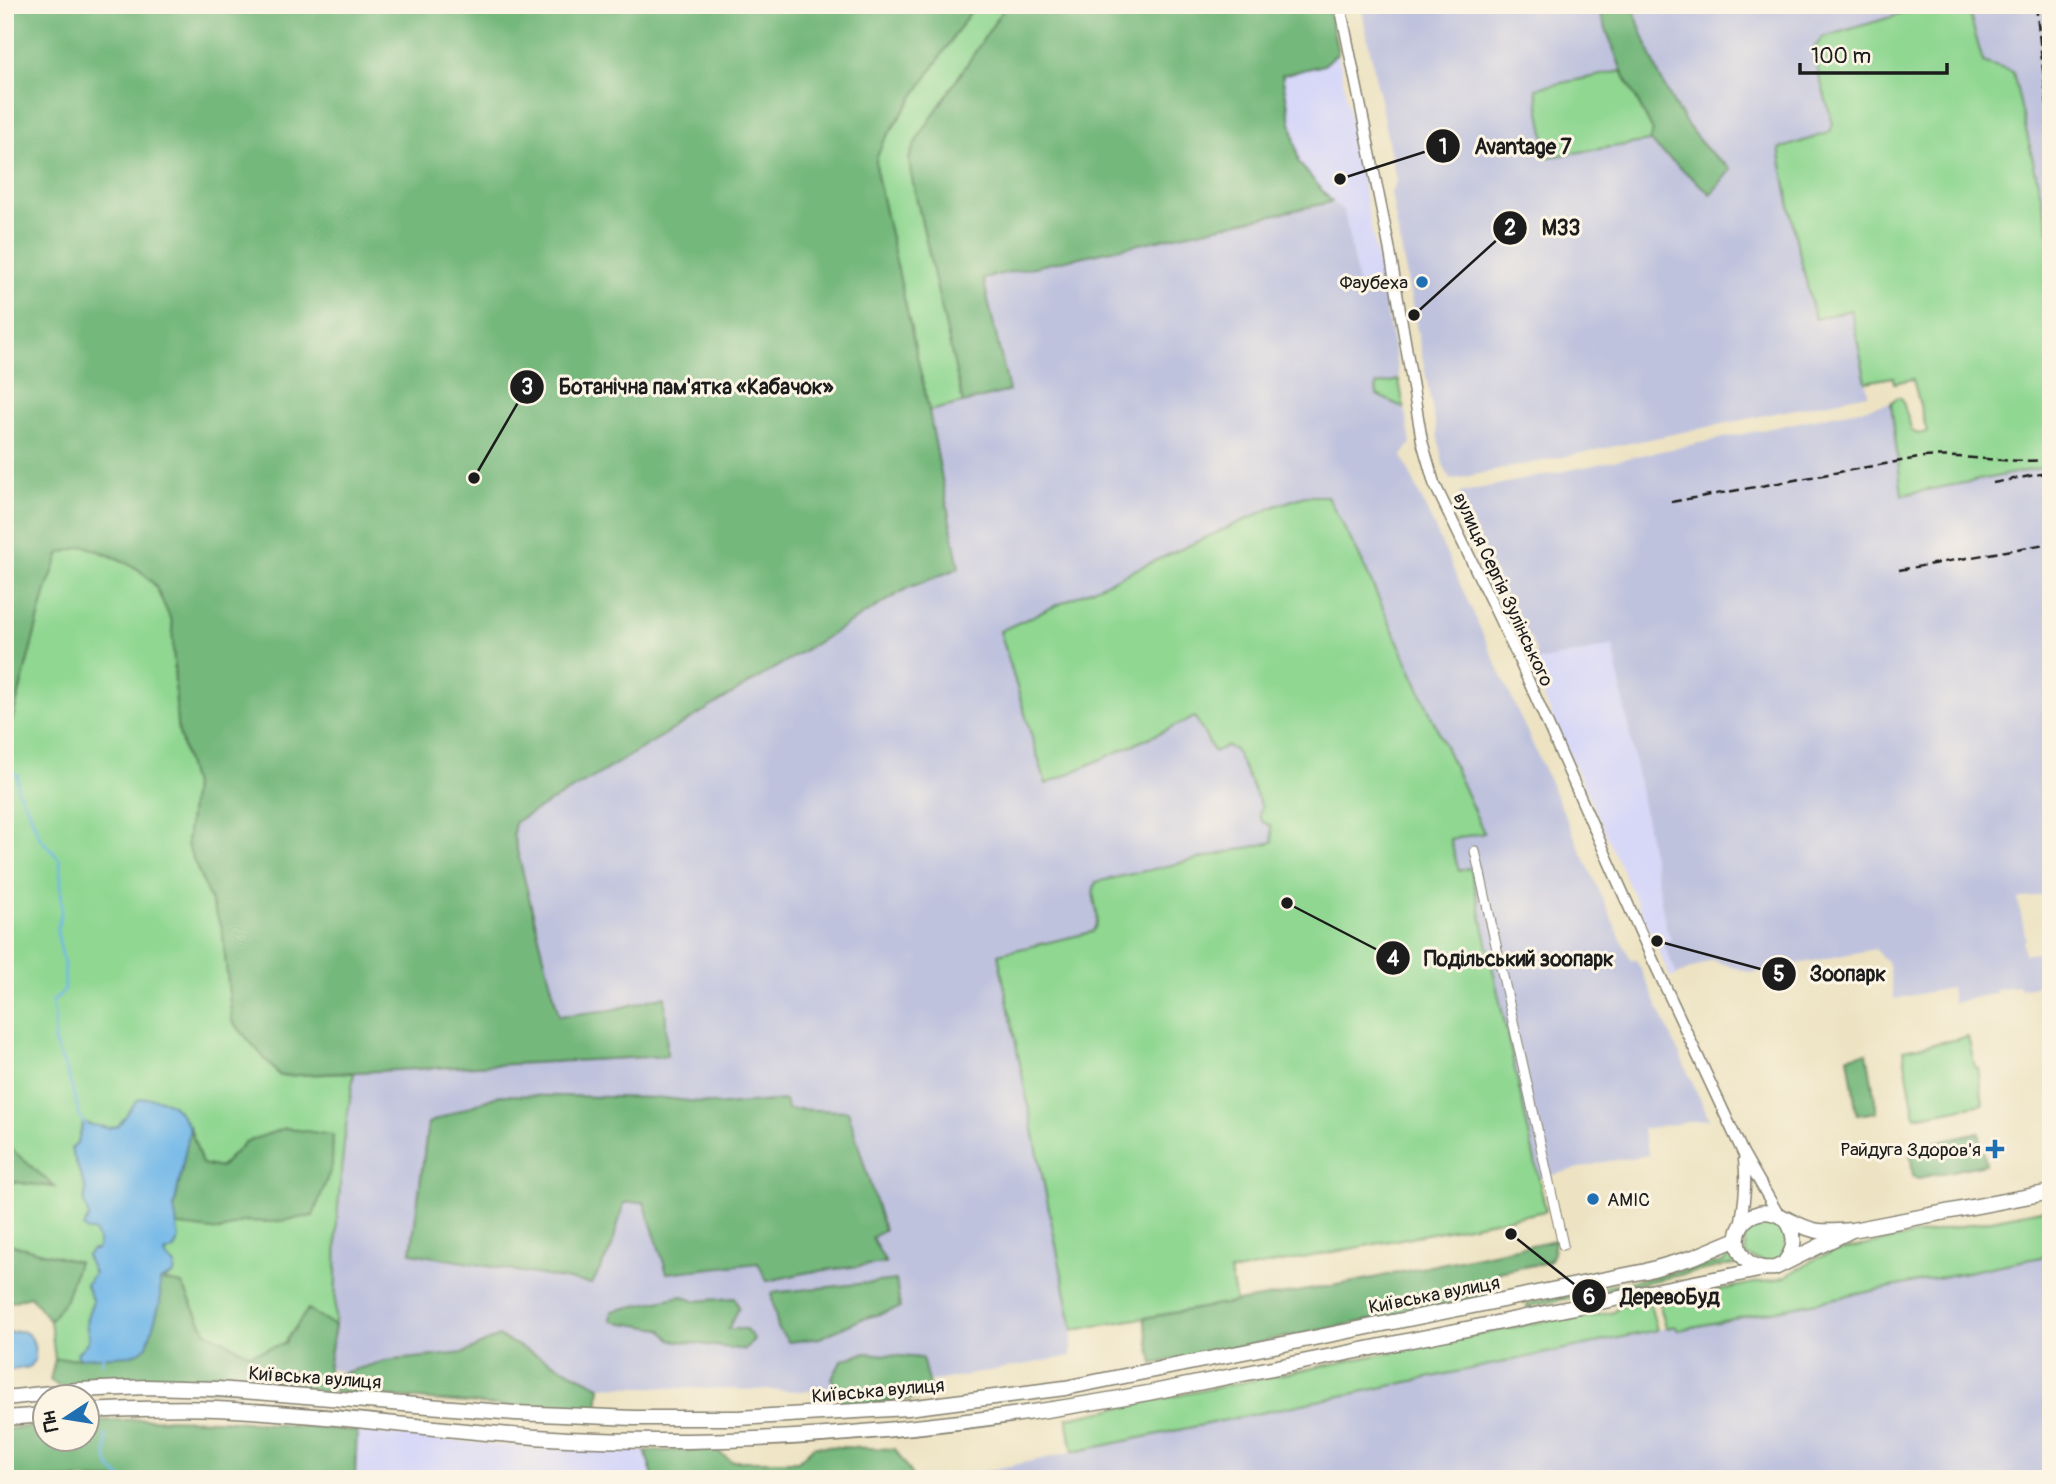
<svg xmlns="http://www.w3.org/2000/svg" width="2056" height="1484" font-family="Pangolin,sans-serif">
  <rect width="100%" height="100%" fill="#fcf5e5"/>
  <filter id="ink" filterUnits="userSpaceOnUse"><feTurbulence type="fractalNoise" baseFrequency=".0143" numOctaves="2"/><feDisplacementMap in="SourceGraphic" scale="14" xChannelSelector="R" yChannelSelector="G"/><feConvolveMatrix kernelMatrix="1 2 1 2 8 2 1 2 1" color-interpolation-filters="sRGB"/></filter>
  <filter id="wash" filterUnits="userSpaceOnUse"><feTurbulence type="fractalNoise" baseFrequency=".00686" numOctaves="4" result="noise"/><feDisplacementMap in="SourceGraphic" scale="28" xChannelSelector="R" yChannelSelector="G"/><feGaussianBlur stdDeviation="1.57" result="paint"/><feColorMatrix in="noise" values="0 0 0 0 0 0 0 0 0 0 0 0 0 0 0 0 0 1.4 0 .05"/><feComposite in="paint" operator="in"/></filter>
  <g filter="url(#wash)">
    <rect width="100%" height="100%" fill="#ede3c3"/>
    <path fill="#d7d7f8" d="M 1338,53 L 1382,285 L 1359,289 L 1344,211 L 1332,202 L 1299,163 L 1282,75 L 1324,65 Z
      M 1613,646 L 1666,928 L 1671,939 L 1663,943 L 1677,975 L 1671,978 L 1528,663 Z
      M 357,1431 L 497,1445 L 645,1451 L 654,1479 L 355,1479 Z"/>
    <path fill="#bfc2dd" d="M 1361,5 L 2045,5 L 2045,36 L 2051,88 L 2051,408 L 1927,432 L 1913,379 L 1894,383 L 1893,377 L 1866,382 L 1868,394 L 1450,480 L 1443,464 L 1398,232 L 1391,193 L 1396,181 Z
      M 1332,202 L 1344,211 L 1359,289 L 1382,285 L 1411,443 L 1402,456 L 1631,961 L 1636,959 L 1709,1119 L 1642,1129 L 1649,1155 L 1604,1162 L 1540,1178 L 1471,870 L 1468,868 L 1459,871 L 1450,839 L 1484,832 L 1359,555 L 1000,631 L 1046,784 L 1195,717 L 1214,752 L 1227,745 L 1235,750 L 1262,807 L 1259,813 L 1262,821 L 1271,826 L 1273,843 L 1096,882 L 1097,925 L 1092,932 L 998,955 L 1073,1330 L 1071,1356 L 941,1380 L 842,1392 L 600,1386 L 498,1336 L 464,1353 L 385,1361 L 347,1373 L 328,1368 L 335,1326 L 337,1219 L 345,1132 L 354,1073 L 470,1065 L 664,996 L 612,1010 L 559,1016 L 513,833 L 515,822 L 596,776 L 908,588 L 959,568 L 929,411 L 1009,391 L 983,278 Z
      M 1891,403 L 1903,495 L 2051,466 L 2051,893 L 2018,899 L 2026,940 L 2023,941 L 2024,954 L 2051,949 L 2051,983 L 2020,989 L 2019,986 L 1995,989 L 1995,993 L 1953,1003 L 1950,988 L 1894,999 L 1889,965 L 1875,949 L 1751,973 L 1712,960 L 1677,975 L 1663,943 L 1671,939 L 1666,928 L 1613,646 L 1533,662 L 1536,652 L 1530,637 L 1521,634 L 1459,493 Z
      M 2051,1255 L 2051,1479 L 946,1479 L 1657,1330 L 1677,1326 L 1678,1330 Z"/>
    <path fill="#90d792" stroke="#567a57" stroke-width="2" fill-rule="evenodd" d="M 975,5 L 1006,5 L 915,143 L 909,159 L 911,174 L 963,403 L 929,411 L 877,175 L 876,160 L 882,144 Z
      M 1932,5 L 1967,5 L 1983,62 L 2013,72 L 2051,240 L 2051,466 L 1902,495 L 1891,403 L 1897,397 L 1899,397 L 1902,399 L 1912,431 L 1918,434 L 1927,432 L 1913,379 L 1894,383 L 1893,377 L 1866,382 L 1851,310 L 1815,319 L 1795,235 L 1779,149 L 1828,133 L 1833,125 L 1814,57 L 1815,47 L 1823,37 Z
      M 1622,71 L 1653,131 L 1649,141 L 1548,157 L 1536,88 Z
      M 1399,380 L 1404,408 L 1377,395 L 1376,385 Z
      M 1305,496 L 1327,496 L 1359,555 L 1484,833 L 1450,839 L 1459,871 L 1468,868 L 1471,870 L 1546,1211 L 1230,1272 L 1236,1302 L 1073,1330 L 998,954 L 1092,932 C 1106,914 1087,900 1096,882 L 1273,842 L 1271,826 L 1262,821 L 1259,813 L 1262,807 L 1235,750 L 1227,746 L 1214,752 L 1195,717 L 1046,784 L 1000,631 L 1278,505 Z
      M 85,546 L 119,559 L 138,569 L 155,585 L 172,622 L 177,725 L 193,785 L 187,844 L 222,928 L 232,1021 L 280,1076 L 354,1073 L 345,1132 L 337,1219 L 335,1326 L 308,1309 L 284,1344 L 250,1354 L 206,1332 L 182,1285 L 159,1284 L 79,1358 L 55,1359 L 50,1321 L 66,1299 L 78,1262 L 5,1243 L 5,1181 L 54,1187 L 10,1149 L 5,1148 L 5,738 L 12,721 L 46,590 L 60,553 ZM 191,1130 L 202,1164 L 220,1168 L 245,1142 L 273,1222 L 243,1221 L 220,1231 Z
      M 1968,1037 L 1975,1067 L 1978,1068 L 1983,1104 L 1915,1117 L 1903,1050 Z
      M 2051,1208 L 2051,1255 L 1678,1330 L 1676,1326 L 1666,1328 L 1659,1302 L 1759,1282 C 1779,1282 1790,1274 1806,1264 C 1814,1259 1823,1256 1832,1252 Z
      M 1763,1223 C 1790,1226 1791,1247 1774,1264 L 1746,1256 C 1744,1238 1741,1227 1763,1223 Z
      M 1732,1253 L 1739,1265 L 1723,1266 L 1527,1307 L 1528,1303 L 1723,1262 Z
      M 1649,1301 L 1657,1330 L 1073,1452 L 1067,1418 L 1564,1317 L 1570,1320 L 1614,1312 L 1619,1306 Z"/>
    <path fill="#74b87c" stroke="#486a4c" stroke-width="2" d="M 5,5 L 975,5 L 882,144 L 876,160 L 877,175 L 929,411 L 959,568 L 908,588 L 596,776 L 515,822 L 513,834 L 559,1016 L 612,1010 L 665,996 L 667,1056 L 280,1076 L 232,1021 L 222,928 L 187,844 L 193,785 L 177,725 L 172,622 L 155,585 L 138,569 L 119,559 L 85,546 L 60,553 L 46,590 L 12,721 L 5,738 Z
      M 1006,5 L 1328,5 L 1338,53 L 1324,65 L 1282,75 L 1299,163 L 1332,202 L 983,278 L 1009,391 L 963,403 L 911,174 L 909,159 L 915,143 Z
      M 1597,5 L 1632,5 C 1650,56 1669,109 1706,148 C 1713,156 1723,162 1731,169 L 1711,194 L 1649,141 L 1653,131 L 1622,71 Z
      M 1867,1053 L 1877,1112 L 1857,1115 L 1848,1056 Z
      M 500,1095 L 664,1098 L 723,1105 L 785,1100 L 787,1109 L 848,1111 L 884,1230 L 872,1238 L 886,1263 L 810,1272 L 767,1281 L 758,1263 L 667,1273 L 644,1202 L 624,1203 L 611,1249 L 592,1284 L 411,1253 L 428,1123 Z
      M 190,1128 L 202,1164 L 220,1168 L 245,1142 L 285,1128 L 333,1135 L 332,1166 L 313,1216 L 273,1222 L 243,1221 L 220,1231 L 171,1225 Z
      M 1979,1132 L 1986,1164 L 1918,1178 L 1913,1175 L 1910,1152 L 1913,1147 Z
      M 5,1148 L 10,1148 L 55,1187 L 5,1181 Z
      M 1555,1240 L 1553,1253 L 1549,1262 L 1499,1272 L 1494,1278 L 1485,1297 L 1153,1364 L 1144,1318 L 1354,1282 Z
      M 5,1243 L 78,1262 L 66,1299 L 50,1321 L 30,1296 L 5,1304 Z
      M 160,1280 L 182,1284 L 206,1332 L 250,1354 L 284,1344 L 308,1309 L 335,1326 L 328,1368 L 328,1392 L 58,1386 L 50,1380 L 55,1359 L 79,1358 L 159,1284 Z
      M 896,1280 L 900,1308 L 859,1320 L 820,1338 L 789,1342 L 778,1328 L 771,1293 Z
      M 681,1296 L 694,1301 L 735,1298 L 739,1308 L 728,1329 L 746,1329 L 754,1339 L 745,1350 L 671,1340 L 661,1329 L 611,1321 L 612,1311 Z
      M 498,1336 L 600,1386 L 598,1411 L 515,1407 L 333,1392 L 333,1376 L 385,1361 L 464,1353 Z
      M 865,1353 L 922,1358 L 931,1394 L 915,1399 L 845,1406 L 832,1378 L 842,1360 Z
      M 150,1419 L 220,1420 L 357,1431 L 355,1479 L 5,1479 L 5,1429 L 45,1425 L 46,1438 L 88,1438 L 88,1421 Z
      M 814,1446 L 895,1449 L 914,1479 L 654,1479 L 645,1451 L 716,1450 L 731,1461 L 798,1461 Z"/>
    <path fill="#71b7e8" stroke="#466a82" stroke-width="2" d="M 144,1098 C 171,1098 177,1107 190,1128 L 174,1207 L 179,1239 L 174,1249 L 165,1253 L 167,1258 L 175,1265 L 174,1274 L 160,1281 L 160,1303 L 147,1346 L 139,1352 L 131,1355 L 79,1358 L 77,1353 C 99,1333 83,1337 87,1318 C 88,1313 91,1307 93,1302 L 86,1285 L 94,1273 L 86,1256 L 92,1250 L 97,1250 C 100,1243 98,1237 93,1231 L 87,1231 L 83,1227 L 89,1217 L 84,1202 L 86,1190 L 71,1149 L 78,1141 L 83,1123 L 108,1128 L 118,1126 L 137,1100 Z
      M 18,1331 C 34,1331 35,1346 35,1359 L 29,1367 L 5,1371 L 5,1334 Z"/>
    <g fill="none" stroke-linecap="round" stroke-linejoin="round">
      <path stroke="#71b7e8" stroke-width="2.5" d="M 5,767 L 18,775 L 17,789 L 30,813 L 40,838 L 60,860 L 62,909 L 57,932 L 64,964 L 65,990 L 52,1002 L 55,1019 L 54,1042 L 68,1074 L 80,1116 L 85,1125
        M 102,1363 L 103,1355
        M 106,1435 C 107,1456 103,1468 124,1479"/>
    </g>
  </g>
  <g filter="url(#ink)">
    <g fill="none" stroke-linecap="round" stroke-linejoin="round">
      <defs>
        <path id="minor" d="M 1475,851 L 1563,1245"/>
        <path id="tertiary" d="M 1340,5 L 1389,246 L 1422,441 L 1434,483 L 1516,653 L 1651,956 L 1743,1153 L 1778,1214
          M 1740,1227 C 1744,1204 1747,1183 1744,1160"/>
        <path id="primary" d="M 1852,1230 L 1775,1268 C 1731,1273 1726,1221 1759,1213 C 1777,1208 1798,1229 1819,1231 C 1830,1232 1841,1231 1852,1230 L 2051,1192
          M 1785,1262 C 1796,1247 1796,1236 1787,1221
          M 5,1398 L 78,1390 L 147,1387 L 218,1389 L 515,1413 L 634,1418 L 738,1418 L 908,1408 L 1065,1388 L 1646,1271 L 1694,1257 L 1737,1239
          M 88,1411 C 130,1409 173,1407 216,1409 C 334,1414 450,1433 568,1439 C 763,1448 957,1428 1148,1393 L 1764,1269
          M 5,1418 L 46,1415"/>
      </defs>
      <use href="#minor" stroke="#848070" stroke-width="11"/>
      <use href="#tertiary" stroke="#848070" stroke-width="13"/>
      <use href="#primary" stroke="#848070" stroke-width="17"/>
      <use href="#minor" stroke="#fff" stroke-width="9"/>
      <use href="#tertiary" stroke="#fff" stroke-width="10"/>
      <use href="#primary" stroke="#fff" stroke-width="14"/>
      <path stroke="#1c1c1c" stroke-width="2.5" stroke-dasharray="10 5" stroke-linecap="butt" d="M 2036,5 L 2051,143
        M 1993,483 L 2051,472
        M 1671,502 L 1924,457 C 1966,454 2009,465 2051,459
        M 1899,570 L 2051,543"/>
    </g>
  </g>
  <g fill="#1f6fb2" stroke="#fcf5e5" stroke-width="2.5">
    <circle cx="1422" cy="282" r="7"/>
    <path d="M1991.5 1138.5h7v7h7v7h-7v7h-7v-7h-7v-7h7z"/>
    <circle cx="1593" cy="1199" r="7"/>
  </g>
  <g text-anchor="middle" stroke-width="6" stroke-linejoin="round" paint-order="stroke">
    <g font-size="19" fill="#1c1c1c" stroke="#fcf5e5" text-anchor="end">
      <text x="1408" y="289">Фаубеха</text>
      <text x="1981" y="1156">Райдуга Здоров'я</text>
      <text x="1607" y="1206" text-anchor="start">АМІС</text>
    </g>
    <g font-size="19" fill="#1c1c1c" stroke="#fcf5e5">
      <text transform="translate(1504 589) rotate(65)" y="7">вулиця Сергія Зулінського</text>
      <text transform="translate(1434 1294) rotate(-11)" y="7">Київська вулиця</text>
      <text transform="translate(315 1377) rotate(4)" y="7">Київська вулиця</text>
      <text transform="translate(878 1390) rotate(-5)" y="7">Київська вулиця</text>
    </g>
  </g>
  <path fill="none" stroke="#1c1c1c" stroke-width="2.5" d="M1340 179L1443 146M1414 315L1510 228M474 478L527 387M1287 903L1393 958M1657 941L1779 974M1511 1234L1589 1296"/>
  <g fill="#1c1c1c" stroke="#fcf5e5" stroke-width="2.5">
    <circle cx="1340" cy="179" r="7"/>
    <circle cx="1414" cy="315" r="7"/>
    <circle cx="474" cy="478" r="7"/>
    <circle cx="1287" cy="903" r="7"/>
    <circle cx="1657" cy="941" r="7"/>
    <circle cx="1511" cy="1234" r="7"/>
    <circle cx="1443" cy="146" r="18"/>
    <circle cx="1510" cy="228" r="18"/>
    <circle cx="527" cy="387" r="18"/>
    <circle cx="1393" cy="958" r="18"/>
    <circle cx="1779" cy="974" r="18"/>
    <circle cx="1589" cy="1296" r="18"/>
  </g>
  <g font-size="21" text-anchor="middle" font-weight="bold" fill="#fff">
    <text x="1443" y="154">1</text>
    <text x="1510" y="235">2</text>
    <text x="527" y="394">3</text>
    <text x="1393" y="966">4</text>
    <text x="1779" y="981">5</text>
    <text x="1589" y="1304">6</text>
  </g>
  <g font-size="21" text-anchor="middle" font-weight="bold" fill="#1c1c1c" stroke="#fcf5e5" stroke-width="6" stroke-linejoin="round" paint-order="stroke">
    <text x="1523" y="154">Avantage 7</text>
    <text x="1561" y="235">М33</text>
    <text x="696" y="394">Ботанічна пам'ятка «Кабачок»</text>
    <text x="1519" y="966">Подільський зоопарк</text>
    <text x="1848" y="981">Зоопарк</text>
    <text x="1670" y="1304">ДеревоБуд</text>
  </g>
  <rect width="2056" height="1484" fill="none" stroke="#fcf5e5" stroke-width="28"/>
  <g transform="translate(66 1418) rotate(258)"><circle r="33" fill="#fcf5e5" stroke="#a29e95" stroke-width="2"/>
  <path d="M0-5L12 26L0 18L-12 26Z" fill="#1f6fb2"/>
  <text y="-10" font-size="19" font-weight="bold" text-anchor="middle" fill="#1c1c1c">Пн</text>
  </g>
  <path d="M1800 63v10h147v-10" fill="none" stroke="#1c1c1c" stroke-width="3.5"/>
  <text x="1811" y="63" font-size="21" fill="#1c1c1c" stroke="#fcf5e5" stroke-width="5" paint-order="stroke">100 m</text>
</svg>
